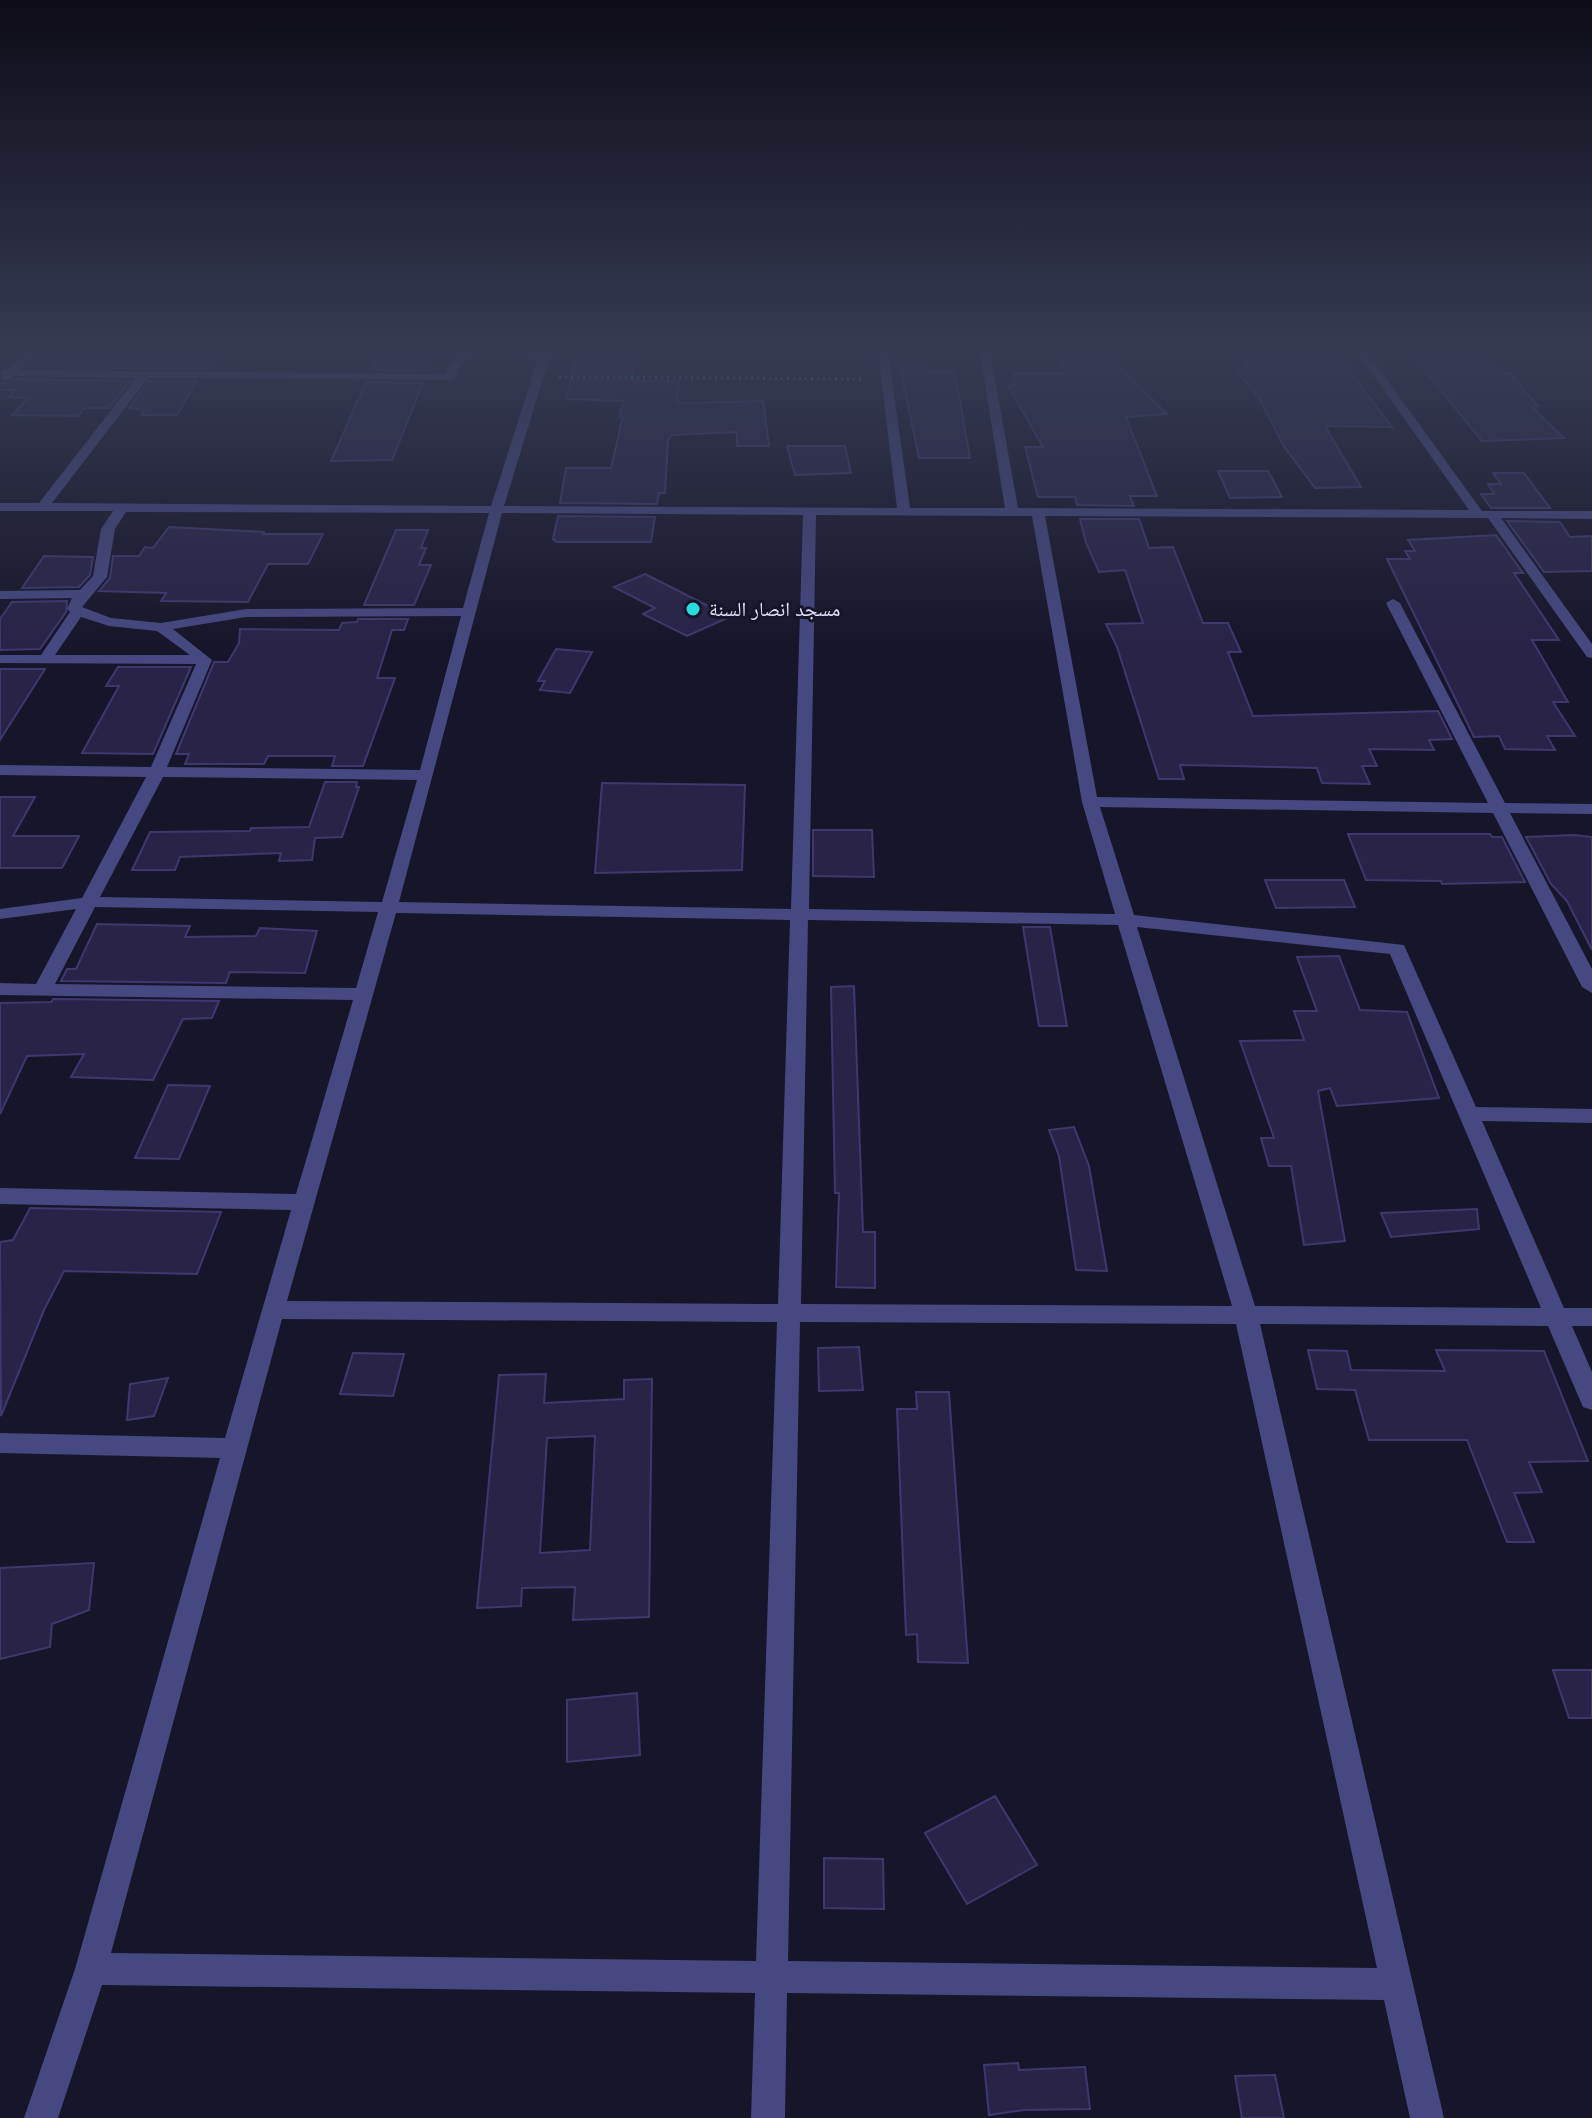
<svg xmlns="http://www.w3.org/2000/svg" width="1592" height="2118" font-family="Mulish,'Noto Naskh Arabic',sans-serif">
  <rect width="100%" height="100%" fill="#171529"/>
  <path fill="#282347" stroke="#3f3870" stroke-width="2" fill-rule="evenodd" d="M 39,352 L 122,352 L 216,353 L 205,369 L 27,367 Z
    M 379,352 L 435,352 L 428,371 L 371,370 Z
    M 630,352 L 635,381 L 679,381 L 677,402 L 680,403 L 763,401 L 769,446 L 737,446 L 737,432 L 672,435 L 668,440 L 665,493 L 659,493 L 657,504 L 560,503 L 566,468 L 611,468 L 623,416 L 620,416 L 623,401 L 566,399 L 576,361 L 579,361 L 580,353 Z
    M 1060,352 L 1106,353 L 1167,414 L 1126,417 L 1157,496 L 1130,496 L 1134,506 L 1077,505 L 1075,497 L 1038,497 L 1025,447 L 1043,447 L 1008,386 L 1015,385 L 1013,373 L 1066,373 Z
    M 1238,352 L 1313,352 L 1315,355 L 1338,356 L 1392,427 L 1325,426 L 1361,487 L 1315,488 L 1283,445 L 1258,396 L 1237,372 L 1249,371 Z
    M 1414,352 L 1480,352 L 1500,373 L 1510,373 L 1538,406 L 1532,407 L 1564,438 L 1482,441 L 1413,356 L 1418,356 Z
    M 924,367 L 925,372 L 955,372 L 970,458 L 919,458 L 900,368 Z
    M 15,379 L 130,381 L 109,408 L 84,408 L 78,416 L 12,415 L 28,398 L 8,397 L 15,390 L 0,390 L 0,382 L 10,383 Z
    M 149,381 L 197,381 L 177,415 L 141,415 L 144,410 L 129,408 Z
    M 366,382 L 423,383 L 392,460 L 331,461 Z
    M 787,446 L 845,446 L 851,473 L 795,475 Z
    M 1218,471 L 1268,471 L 1282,497 L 1230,498 Z
    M 1493,473 L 1524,473 L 1550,508 L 1491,508 L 1481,494 L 1494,494 L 1488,484 L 1501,484 Z
    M 558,516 L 655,517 L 651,542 L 557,542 L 553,539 Z
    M 1080,519 L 1139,519 L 1149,548 L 1173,547 L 1203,623 L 1228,623 L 1241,652 L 1228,652 L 1253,716 L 1438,711 L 1452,739 L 1429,740 L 1434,750 L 1369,749 L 1377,766 L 1362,766 L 1370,784 L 1322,783 L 1317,768 L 1234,766 L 1180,765 L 1184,779 L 1159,779 L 1117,647 L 1106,624 L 1143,623 L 1125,570 L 1099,572 L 1086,543 Z
    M 1507,521 L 1560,522 L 1570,537 L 1592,536 L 1592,571 L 1544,572 Z
    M 169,527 L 264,532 L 263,534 L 323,534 L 308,564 L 268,564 L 248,602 L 161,601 L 166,593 L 99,591 L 110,578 L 113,556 L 139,556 L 145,547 L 153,548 Z
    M 396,530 L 428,530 L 421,548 L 426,548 L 419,565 L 431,565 L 414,605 L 364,605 Z
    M 1496,535 L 1523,573 L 1514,573 L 1559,640 L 1532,640 L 1568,702 L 1553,702 L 1575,736 L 1547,736 L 1555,750 L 1505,749 L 1499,736 L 1474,737 L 1387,559 L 1410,559 L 1405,551 L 1415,551 L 1408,540 Z
    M 44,556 L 93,557 L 90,575 L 79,587 L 22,588 Z
    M 645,574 L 730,617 L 687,636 L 643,614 L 655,608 L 614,587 Z
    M 67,601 L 66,612 L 40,649 L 0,650 L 0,619 L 12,602 Z
    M 358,619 L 408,619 L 404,630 L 392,630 L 377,678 L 395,678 L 363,766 L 332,766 L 335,756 L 268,756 L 264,764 L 185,764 L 189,754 L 176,754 L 214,662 L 228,662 L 239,643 L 240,629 L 339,630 L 342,623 L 357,622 Z
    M 556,649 L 592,652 L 570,693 L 540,690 L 545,681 L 538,681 Z
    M 118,667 L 191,667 L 153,754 L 82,753 L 119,686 L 106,686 Z
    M 0,669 L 45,669 L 0,740 Z
    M 325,782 L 357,782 L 356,787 L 359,787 L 342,837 L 315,838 L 312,860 L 279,861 L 281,853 L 180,857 L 175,870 L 132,870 L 150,832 L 250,831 L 251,828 L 309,827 Z
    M 602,783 L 745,785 L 742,870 L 595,873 Z
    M 0,797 L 35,797 L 13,836 L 79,836 L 62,868 L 0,868 Z
    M 813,830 L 872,830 L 874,877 L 813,876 Z
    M 1348,834 L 1490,834 L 1492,837 L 1502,837 L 1525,882 L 1442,884 L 1441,881 L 1366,880 Z
    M 1574,835 L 1592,837 L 1592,950 L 1567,901 L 1551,884 L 1526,837 Z
    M 1265,880 L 1344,880 L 1355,907 L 1276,908 Z
    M 97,924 L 190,926 L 185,937 L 256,936 L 260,928 L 317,931 L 305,973 L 230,972 L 226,983 L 61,981 L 67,969 L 76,969 Z
    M 1023,927 L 1050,927 L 1067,1026 L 1039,1026 Z
    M 1339,956 L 1360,1010 L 1407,1012 L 1439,1098 L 1337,1106 L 1330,1088 L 1318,1091 L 1345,1241 L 1304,1245 L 1291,1166 L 1269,1166 L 1261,1138 L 1274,1138 L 1240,1041 L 1304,1040 L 1294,1011 L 1317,1011 L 1297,957 Z
    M 854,986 L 863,1232 L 875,1232 L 875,1288 L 836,1287 L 839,1193 L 835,1193 L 831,987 Z
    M 53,999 L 219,1001 L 212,1018 L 183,1019 L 153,1080 L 71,1077 L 84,1054 L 27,1056 L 0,1114 L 0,1003 L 51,1002 Z
    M 168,1085 L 210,1086 L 179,1159 L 135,1158 Z
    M 1074,1127 L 1089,1166 L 1107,1271 L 1076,1270 L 1059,1156 L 1049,1130 Z
    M 30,1208 L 221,1212 L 197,1274 L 64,1271 L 44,1310 L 1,1416 L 0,1242 L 13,1240 Z
    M 1477,1209 L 1479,1229 L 1391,1237 L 1381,1213 Z
    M 859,1347 L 863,1390 L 819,1391 L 818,1348 Z
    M 1308,1350 L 1347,1351 L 1351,1370 L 1445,1371 L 1436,1350 L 1544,1351 L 1588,1461 L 1529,1462 L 1542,1492 L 1514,1493 L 1534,1542 L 1507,1542 L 1467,1440 L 1369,1440 L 1355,1390 L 1317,1389 Z
    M 353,1353 L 404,1354 L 393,1396 L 340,1394 Z
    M 546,1374 L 544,1403 L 624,1399 L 624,1380 L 652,1379 L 649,1617 L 573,1620 L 575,1587 L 522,1588 L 521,1606 L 477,1608 L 499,1375 ZM 595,1436 L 590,1550 L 540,1553 L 547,1438 Z
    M 168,1378 L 154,1416 L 127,1420 L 130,1384 Z
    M 916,1392 L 949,1392 L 968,1663 L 918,1662 L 917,1634 L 906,1635 L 897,1409 L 917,1409 Z
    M 94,1563 L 89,1610 L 52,1624 L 50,1647 L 0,1659 L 0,1568 Z
    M 1553,1670 L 1592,1670 L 1592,1718 L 1569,1718 Z
    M 637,1693 L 640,1755 L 567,1762 L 567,1700 Z
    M 995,1796 L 1037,1865 L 967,1904 L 925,1833 Z
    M 824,1858 L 883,1859 L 884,1909 L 824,1908 Z
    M 1018,2063 L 1019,2070 L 1085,2067 L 1090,2109 L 1024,2110 L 989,2115 L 984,2065 Z
    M 1275,2075 L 1284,2118 L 1242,2118 L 1235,2076 Z"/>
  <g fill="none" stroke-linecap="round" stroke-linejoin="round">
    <path stroke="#42ad9f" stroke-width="3" stroke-dasharray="2 4" stroke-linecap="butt" d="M 559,377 L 865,379"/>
    <path fill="#464881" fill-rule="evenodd" d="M 25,352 L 36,352 L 20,370 L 446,374 L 450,363 L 464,352 L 475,352 L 459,366 L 457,377 L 451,380 L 148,378 L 52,503 L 491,506 L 537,362 L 510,352 L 539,355 L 541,352 L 551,352 L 504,506 L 897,508 L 878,352 L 888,352 L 910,508 L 1005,508 L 980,352 L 990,352 L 1018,508 L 1469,510 L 1357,352 L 1367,352 L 1482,511 L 1592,511 L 1592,519 L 1501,518 L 1592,644 L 1592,658 L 1587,657 L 1488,518 L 1045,516 L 1097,797 L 1488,803 L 1386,603 L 1393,599 L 1400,603 L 1505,803 L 1592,804 L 1592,814 L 1510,813 L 1592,969 L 1592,993 L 1582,987 L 1493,813 L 1100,807 L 1134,915 L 1404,945 L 1476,1107 L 1592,1109 L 1592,1123 L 1482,1121 L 1564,1308 L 1592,1308 L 1592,1326 L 1572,1326 L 1592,1372 L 1592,1410 L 1583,1407 L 1548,1326 L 1260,1324 L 1444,2118 L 1410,2118 L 1384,2000 L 787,1993 L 785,2118 L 751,2118 L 755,1993 L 102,1985 L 58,2118 L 24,2118 L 75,1969 L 220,1458 L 0,1453 L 0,1433 L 225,1438 L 291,1210 L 0,1204 L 0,1188 L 296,1194 L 353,1000 L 0,995 L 0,983 L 36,984 L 76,909 L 0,919 L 0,909 L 82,898 L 146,777 L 0,775 L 0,765 L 151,767 L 196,664 L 0,663 L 0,655 L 41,655 L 70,612 L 67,609 L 72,598 L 0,599 L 0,591 L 80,590 L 93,576 L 101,529 L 113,511 L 0,511 L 0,503 L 39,503 L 136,378 L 14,376 L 10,380 L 2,380 L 0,370 L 8,370 ZM 126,512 L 489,513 L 463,608 L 246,609 L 161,623 L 111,618 L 82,607 L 107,577 L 115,529 ZM 502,513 L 803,515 L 791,909 L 399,902 ZM 816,515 L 1032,516 L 1082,802 L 1115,914 L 809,909 ZM 461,616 L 420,770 L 167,767 L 212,660 L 173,629 L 246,617 ZM 81,617 L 109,626 L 157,631 L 190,655 L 55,655 ZM 163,777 L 417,780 L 382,902 L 100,897 ZM 95,907 L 378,912 L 356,988 L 55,984 ZM 396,913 L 790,920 L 778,1304 L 287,1301 ZM 808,920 L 1118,925 L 1232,1306 L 801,1304 ZM 1137,927 L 1390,954 L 1541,1308 L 1255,1306 ZM 282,1319 L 777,1322 L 756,1961 L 111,1953 ZM 800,1322 L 1236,1324 L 1377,1968 L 788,1961 Z"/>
  </g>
  <linearGradient id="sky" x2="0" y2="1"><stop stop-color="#0d0c17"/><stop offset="0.54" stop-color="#363b54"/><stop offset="1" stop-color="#363b54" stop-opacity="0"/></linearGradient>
  <rect width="1592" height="648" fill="url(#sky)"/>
  <circle fill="#27dce1" stroke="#171529" stroke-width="3" cx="693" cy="609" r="8"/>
  <g text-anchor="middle" stroke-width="6" stroke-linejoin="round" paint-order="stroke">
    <g font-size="20" fill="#e2e1fb" stroke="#171529" text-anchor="start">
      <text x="709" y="616">مسجد انصار السنة</text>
    </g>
  </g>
</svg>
